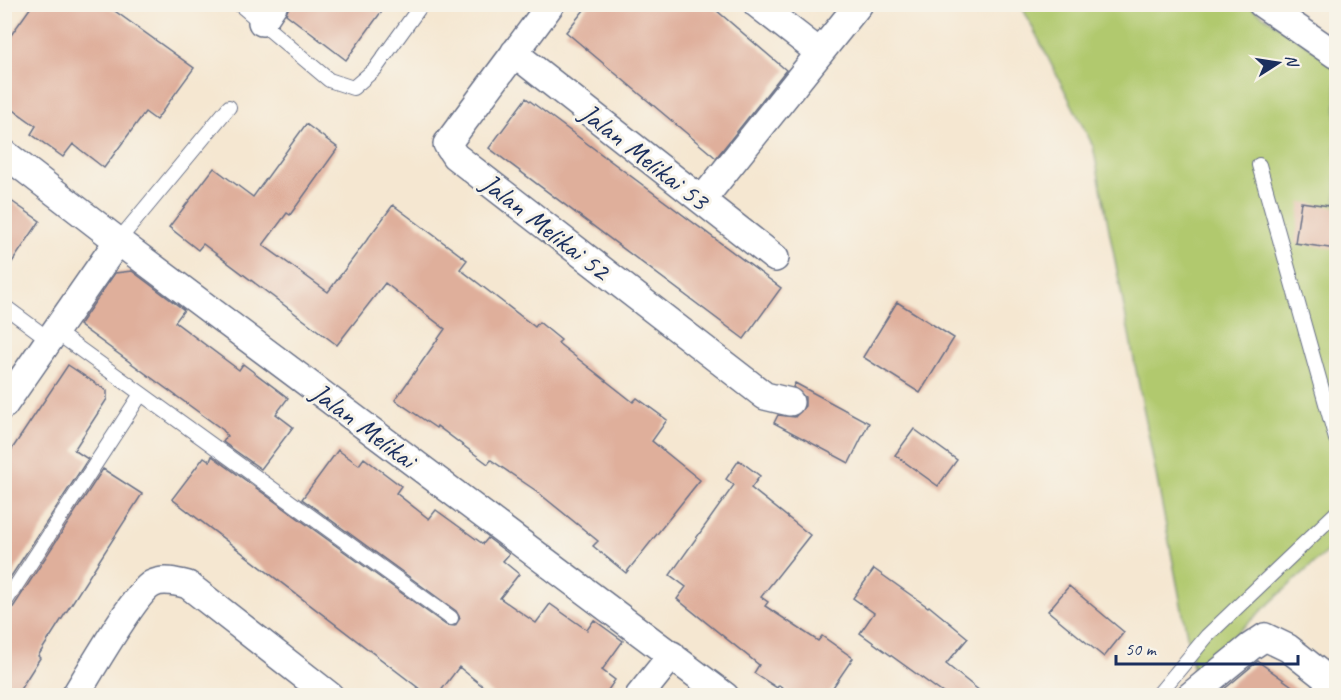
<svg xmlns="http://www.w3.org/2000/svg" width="1341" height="700" font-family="Caveat,sans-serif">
  <rect width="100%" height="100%" fill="#f7f3e8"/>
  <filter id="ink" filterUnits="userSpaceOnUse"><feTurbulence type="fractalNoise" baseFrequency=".0167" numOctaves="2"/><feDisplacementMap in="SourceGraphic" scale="12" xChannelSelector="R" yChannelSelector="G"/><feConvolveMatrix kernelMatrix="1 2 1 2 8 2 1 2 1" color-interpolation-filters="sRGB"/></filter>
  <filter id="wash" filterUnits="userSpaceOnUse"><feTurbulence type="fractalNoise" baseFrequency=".008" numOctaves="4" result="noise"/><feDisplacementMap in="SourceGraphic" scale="24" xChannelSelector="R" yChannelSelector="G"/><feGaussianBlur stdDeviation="1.35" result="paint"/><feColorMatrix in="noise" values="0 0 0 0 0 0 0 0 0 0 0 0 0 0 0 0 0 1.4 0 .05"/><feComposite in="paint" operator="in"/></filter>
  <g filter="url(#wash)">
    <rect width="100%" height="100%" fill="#f5e7d1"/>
    <path fill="#b1c96e" stroke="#667c66" stroke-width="1.5" d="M 1021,5 L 1247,5 L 1336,64 L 1336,543 L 1194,672 L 1093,146 Z"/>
    <g id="blocks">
      <path fill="#dfaf9b" d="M 33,4 L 105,4 L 194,68 L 156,120 L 145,112 L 104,168 L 73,144 L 63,157 L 31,134 L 36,126 L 4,103 L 4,45 Z
        M 290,4 L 387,4 L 346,60 L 286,14 Z
        M 589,4 L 709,4 L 786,70 L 716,158 L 566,32 Z
        M 526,98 L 781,288 L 744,339 L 489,148 Z
        M 306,124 L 338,148 L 290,215 L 287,213 L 263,245 L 328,292 L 393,205 L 467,260 L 460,269 L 535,327 L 539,322 L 561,340 L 558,343 L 633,402 L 637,398 L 667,420 L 652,441 L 700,480 L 626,573 L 593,546 L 598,541 L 535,490 L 491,460 L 488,464 L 437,426 L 436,428 L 395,400 L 445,329 L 385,283 L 337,345 L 203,244 L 198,250 L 169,227 L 214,168 L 253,197 Z
        M 4,196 L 40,221 L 4,274 Z
        M 1301,202 L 1336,207 L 1336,249 L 1295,243 Z
        M 132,271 L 184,310 L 175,322 L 239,370 L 243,364 L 288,398 L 276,414 L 293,427 L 261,469 L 223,442 L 227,436 L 223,430 L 79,325 L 115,273 Z
        M 897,302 L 954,338 L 920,393 L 863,357 Z
        M 68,365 L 107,391 L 107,399 L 74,450 L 88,459 L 4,587 L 4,461 Z
        M 795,383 L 869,423 L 849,463 L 774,423 L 778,415 L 795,417 L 805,406 L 805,397 L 793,387 Z
        M 914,429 L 957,460 L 938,486 L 895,455 Z
        M 338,450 L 359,465 L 364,458 L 401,486 L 396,493 L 429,519 L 436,510 L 483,544 L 488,538 L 509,554 L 503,561 L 519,574 L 500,598 L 536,623 L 550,604 L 587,630 L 594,620 L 623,641 L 602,670 L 615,680 L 604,696 L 495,696 L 459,667 L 437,696 L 429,696 L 172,499 L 204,457 L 210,461 L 212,456 L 446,625 L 455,626 L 460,618 L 456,611 L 302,499 Z
        M 739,460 L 760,476 L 751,488 L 810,535 L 761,597 L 768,602 L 765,606 L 818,641 L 822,636 L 853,658 L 827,696 L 794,696 L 779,685 L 777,688 L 754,673 L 759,665 L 677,599 L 686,587 L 670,575 L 734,485 L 726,479 Z
        M 103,469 L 142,494 L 38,656 L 40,658 L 16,696 L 4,696 L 4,613 L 12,609 Z
        M 874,569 L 928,607 L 929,606 L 968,638 L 946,664 L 986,696 L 947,696 L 860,633 L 874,613 L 853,598 Z
        M 1069,586 L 1124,632 L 1104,657 L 1048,611 Z
        M 1258,661 L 1263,665 L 1306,696 L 1216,696 Z"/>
    </g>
  </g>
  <g filter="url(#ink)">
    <use href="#blocks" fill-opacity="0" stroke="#676f86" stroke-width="1.5"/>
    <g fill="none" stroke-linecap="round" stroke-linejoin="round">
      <defs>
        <path id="service" d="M 239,4 L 329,80 L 353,88 L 375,69 L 422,4
          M 1259,165 L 1336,439
          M 118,241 L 229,107
          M 4,306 L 50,340
          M 56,332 L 451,618
          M 4,604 L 141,394
          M 1157,696 L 1207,636 L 1336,513"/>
        <path id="minor" d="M 551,4 L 447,144 L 455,156 L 765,396 L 790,402
          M 757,4 L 820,53
          M 1262,4 L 1336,55
          M 262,22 L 274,4
          M 514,53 L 775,258
          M 4,153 L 118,241 L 725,696
          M 702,200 L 859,4
          M 4,405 L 118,241
          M 75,696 C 88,675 135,593 152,584 C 163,578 177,582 188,585 L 330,696
          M 639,696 L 672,655
          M 1190,696 L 1250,647 L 1265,637 L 1288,648 L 1336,686"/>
      </defs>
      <use href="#service" stroke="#676f86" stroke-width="16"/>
      <use href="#minor" stroke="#676f86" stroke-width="30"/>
      <use href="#service" stroke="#fff" stroke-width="14"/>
      <use href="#minor" stroke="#fff" stroke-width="27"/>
    </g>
  </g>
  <g text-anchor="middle" stroke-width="6" stroke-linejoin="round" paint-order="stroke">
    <g font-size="28" fill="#1b2f5e" stroke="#f7f3e8">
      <text transform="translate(645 156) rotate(38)" y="10">Jalan Melikai 53</text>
      <text transform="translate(546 226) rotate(38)" y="10">Jalan Melikai 52</text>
      <text transform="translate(364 425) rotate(37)" y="10">Jalan Melikai</text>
    </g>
  </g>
  <rect width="1341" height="700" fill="none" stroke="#f7f3e8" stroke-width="24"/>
  <g transform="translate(1278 63) rotate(78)" stroke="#f7f3e8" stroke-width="4.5" paint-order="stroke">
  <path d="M0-4.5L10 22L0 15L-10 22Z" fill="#1b2f5e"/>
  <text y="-9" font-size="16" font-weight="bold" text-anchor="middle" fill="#1b2f5e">N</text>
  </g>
  <path d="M1116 655v9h182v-9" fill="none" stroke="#1b2f5e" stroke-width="3"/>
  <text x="1125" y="655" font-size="18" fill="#1b2f5e" stroke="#f7f3e8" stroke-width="4.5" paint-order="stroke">50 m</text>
</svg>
